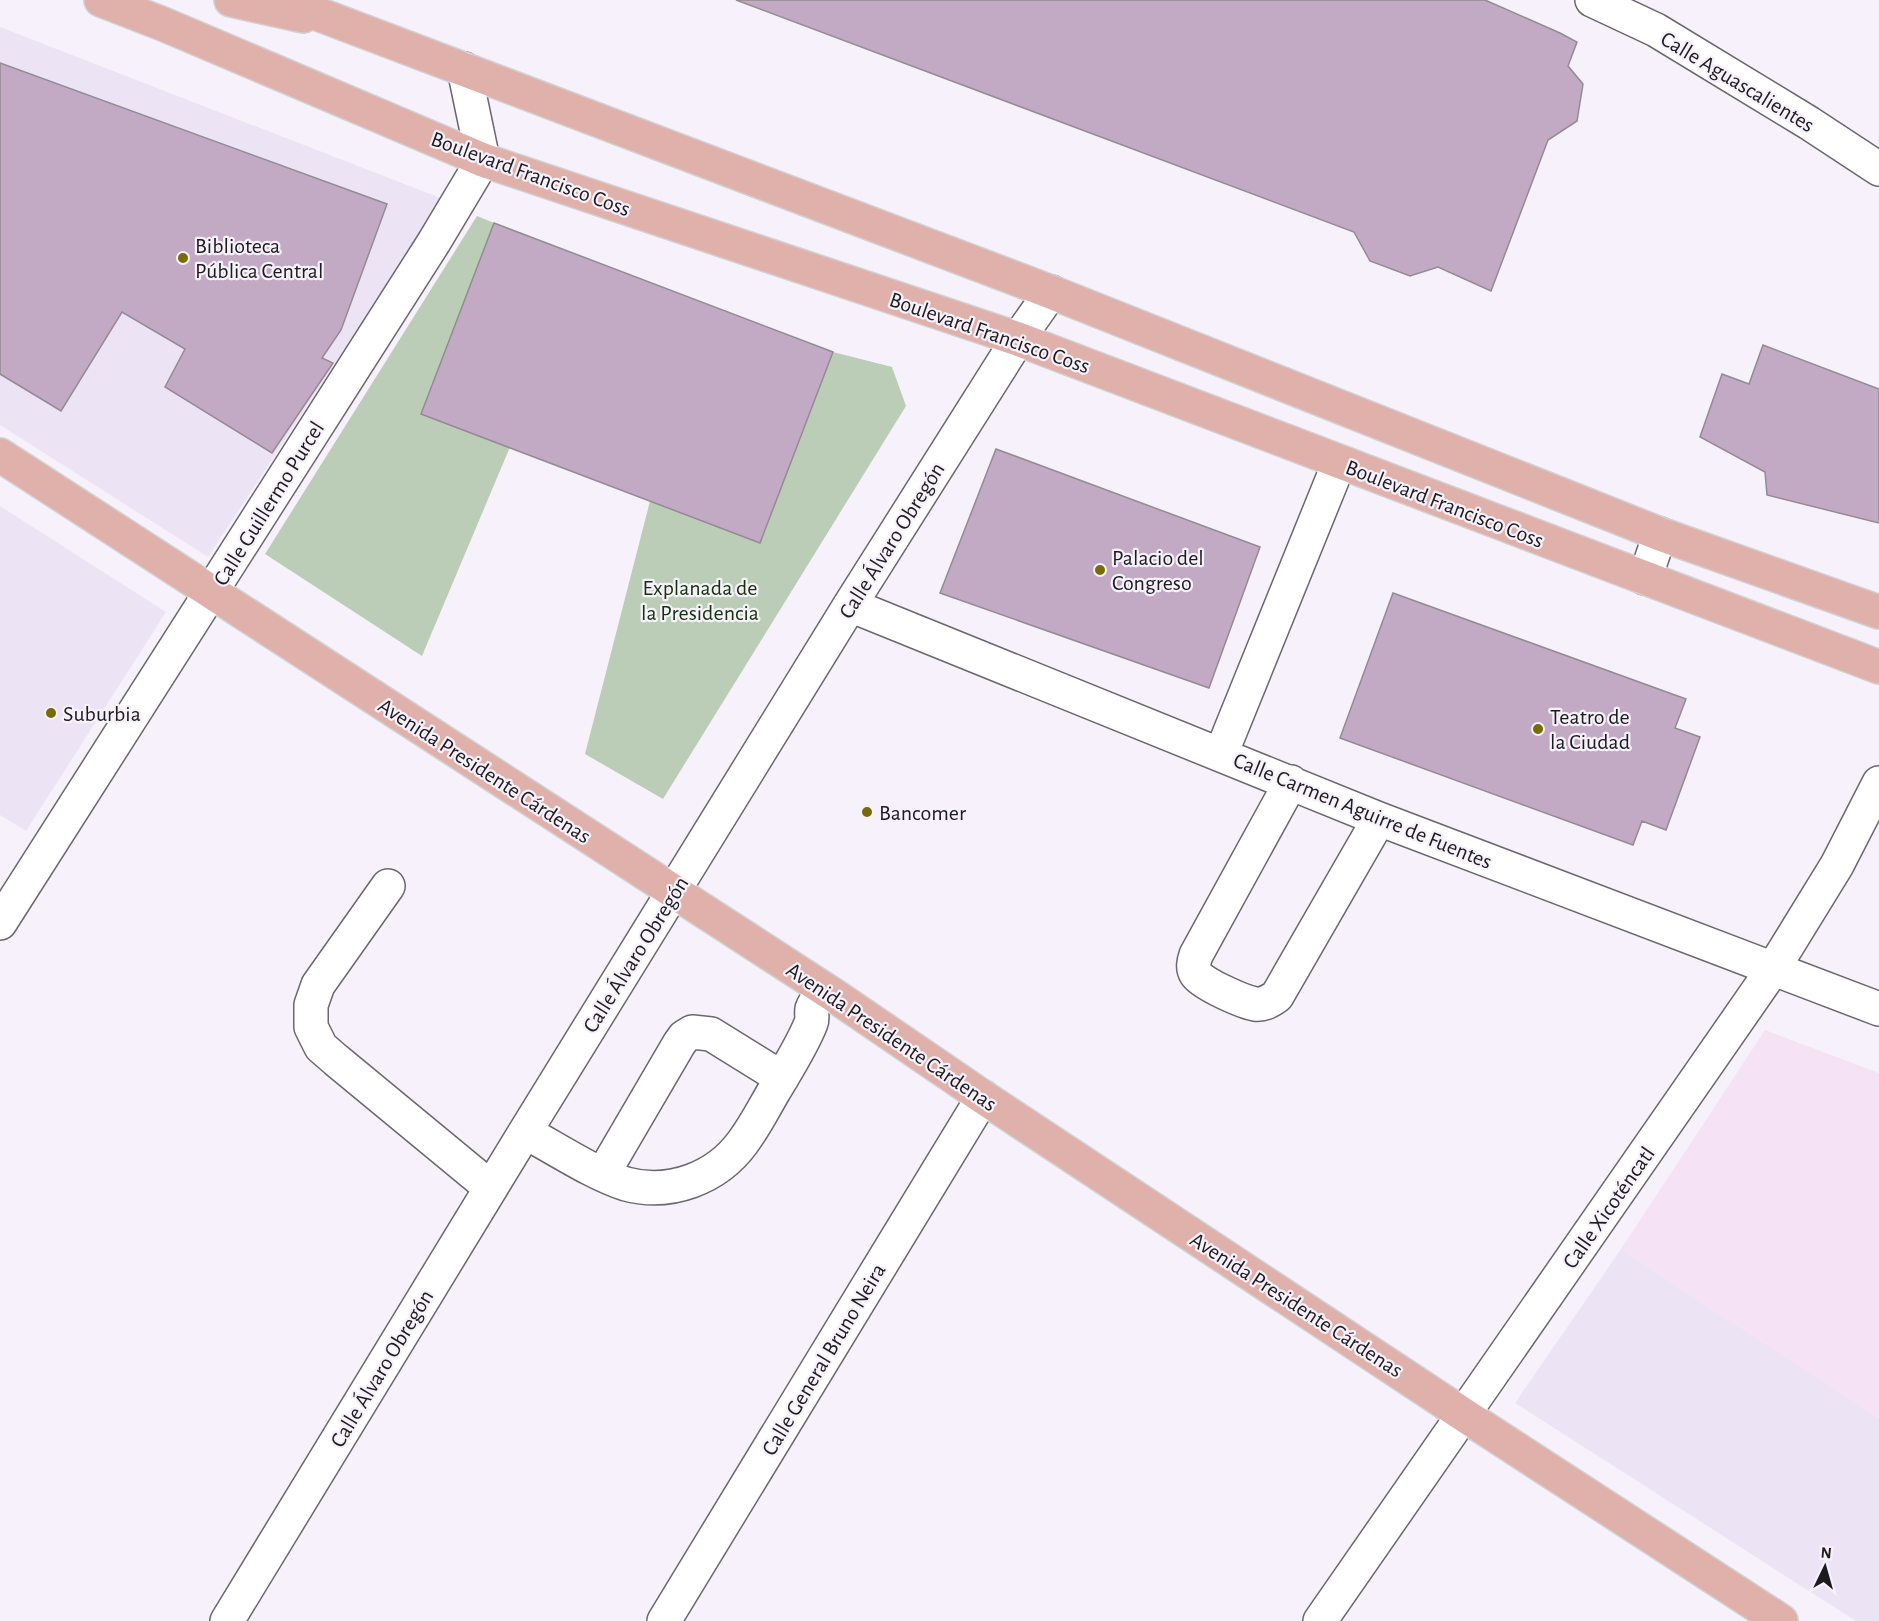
<svg xmlns="http://www.w3.org/2000/svg" width="1879" height="1621" font-family="'Alegreya Sans',sans-serif">
  <rect width="100%" height="100%" fill="#f6f1fb"/>
  <path fill="#ece4f5" d="M 0,27 L 443,199 L 208,557 L 0,425 Z
    M 0,506 L 166,612 L 26,831 L 0,815 Z
    M 1621,1249 L 1879,1418 L 1879,1621 L 1856,1621 L 1515,1403 Z"/>
  <path fill="#f5e3f5" d="M 1765,1030 L 1879,1073 L 1879,1418 L 1621,1249 Z"/>
  <path fill="#bccdb7" d="M 477,216 L 494,223 L 421,414 L 510,447 L 422,656 L 265,554 Z
    M 833,352 L 892,367 L 906,406 L 663,799 L 585,754 L 650,501 L 760,542 Z"/>
  <path fill="#c3aac4" stroke="#928b93" stroke-width="1.5" d="M 736,0 L 1485,0 L 1560,33 L 1577,42 L 1568,66 L 1583,84 L 1577,121 L 1548,140 L 1491,291 L 1438,267 L 1410,276 L 1370,261 L 1354,232 Z
    M 0,63 L 387,204 L 341,330 L 322,358 L 333,363 L 272,453 L 165,387 L 185,349 L 122,312 L 61,411 L 0,374 Z
    M 494,223 L 833,352 L 760,543 L 421,414 Z
    M 1763,345 L 1879,389 L 1879,523 L 1767,495 L 1765,472 L 1700,437 L 1722,374 L 1749,384 Z
    M 996,449 L 1260,547 L 1209,688 L 940,593 Z
    M 1393,593 L 1686,699 L 1675,728 L 1700,737 L 1666,830 L 1642,821 L 1633,845 L 1340,738 Z"/>
  <g fill="none" stroke-linecap="round" stroke-linejoin="round">
    <defs>
      <path id="minor" d="M 1592,0 L 1656,30 L 1809,123 L 1879,169
        M 1645,578 L 1660,534
        M 850,605 L 1379,819 L 1879,1009
        M 1221,754 L 1339,463
        M 1291,782 L 1196,955 C 1194,961 1192,968 1196,974 C 1202,984 1244,1002 1255,1004 C 1264,1005 1270,1001 1277,996 L 1379,819
        M 388,886 L 318,985 L 311,1005 L 311,1027 L 321,1047 L 336,1060 L 491,1188
        M 0,923 L 434,242 L 483,160 L 464,69
        M 525,1132 C 555,1148 594,1174 626,1184 C 670,1196 717,1178 743,1142 C 755,1126 764,1108 774,1091 C 787,1069 802,1046 811,1023 C 813,1018 811,1014 812,1009 C 814,1003 820,995 824,990
        M 603,1174 L 679,1044 L 684,1037 L 692,1032 L 711,1034 L 782,1078
        M 227,1621 L 525,1132 L 850,605 L 1018,339 L 1051,292
        M 664,1621 L 983,1097
        M 1320,1621 L 1773,969 L 1837,865 L 1879,783"/>
      <path id="major" d="M 101,0 L 163,24 L 483,160 L 1018,339 L 1879,667
        M 231,0 L 303,16
        M 281,0 L 1051,292 L 1660,534 L 1879,612
        M 0,455 L 835,996 L 983,1097 L 1464,1415 L 1781,1621"/>
    </defs>
    <use href="#minor" stroke="#6b676f" stroke-width="36"/>
    <use href="#major" stroke="#d2d1d2" stroke-width="36"/>
    <use href="#minor" stroke="#fff" stroke-width="33"/>
    <use href="#major" stroke="#e0b0aa" stroke-width="33"/>
  </g>
  <g fill="#786b05" stroke="#f6f1fb" stroke-width="2">
    <circle cx="183" cy="258" r="6"/>
    <circle cx="1100" cy="570" r="6"/>
    <circle cx="51" cy="713" r="6"/>
    <circle cx="1538" cy="729" r="6"/>
    <circle cx="867" cy="812" r="6"/>
  </g>
  <g text-anchor="middle" stroke-width="4.5" stroke-linejoin="round" paint-order="stroke">
    <g font-size="22" fill="#1c1b1e" stroke="#f6f1fb">
      <text transform="translate(1738 81) rotate(31)" y="8">Calle Aguascalientes</text>
      <text transform="translate(531 173) rotate(20)" y="8">Boulevard Francisco Coss</text>
      <text transform="translate(990 332) rotate(19)" y="8">Boulevard Francisco Coss</text>
      <text transform="translate(268 503) rotate(-58)" y="8">Calle Guillermo Purcel</text>
      <text transform="translate(1445 503) rotate(21)" y="8">Boulevard Francisco Coss</text>
      <text transform="translate(891 540) rotate(-58)" y="8">Calle Álvaro Obregón</text>
      <text transform="translate(485 770) rotate(33)" y="8">Avenida Presidente Cárdenas</text>
      <text transform="translate(1363 810) rotate(22)" y="8">Calle Carmen Aguirre de Fuentes</text>
      <text transform="translate(635 954) rotate(-58)" y="8">Calle Álvaro Obregón</text>
      <text transform="translate(892 1036) rotate(34)" y="8">Avenida Presidente Cárdenas</text>
      <text transform="translate(1608 1207) rotate(-55)" y="8">Calle Xicoténcatl</text>
      <text transform="translate(1297 1304) rotate(33)" y="8">Avenida Presidente Cárdenas</text>
      <text transform="translate(823 1359) rotate(-59)" y="8">Calle General Bruno Neira</text>
      <text transform="translate(381 1368) rotate(-59)" y="8">Calle Álvaro Obregón</text>
    </g>
    <g font-size="22" fill="#1c1b1e" stroke="#f6f1fb" text-anchor="start">
      <text x="195" y="253">Biblioteca<tspan x="195" dy="25">Pública Central</tspan></text>
      <text x="1112" y="565">Palacio del<tspan x="1112" dy="25">Congreso</tspan></text>
      <text x="63" y="721">Suburbia</text>
      <text x="1550" y="724">Teatro de<tspan x="1550" dy="25">la Ciudad</tspan></text>
      <text x="879" y="820">Bancomer</text>
    </g>
    <g font-size="22" fill="#143309" stroke="#f6f1fb">
      <text x="700" y="595">Explanada de<tspan x="700" dy="25">la Presidencia</tspan></text>
    </g>
  </g>
  <g transform="translate(1825 1567) rotate(5)" stroke="#f6f1fb" stroke-width="4.5" paint-order="stroke">
  <path d="M0-4.5L10 22L0 15L-10 22Z" fill="#1c1b1e"/>
  <text y="-9" font-size="16" font-weight="bold" text-anchor="middle" fill="#1c1b1e">N</text>
  </g>
</svg>
